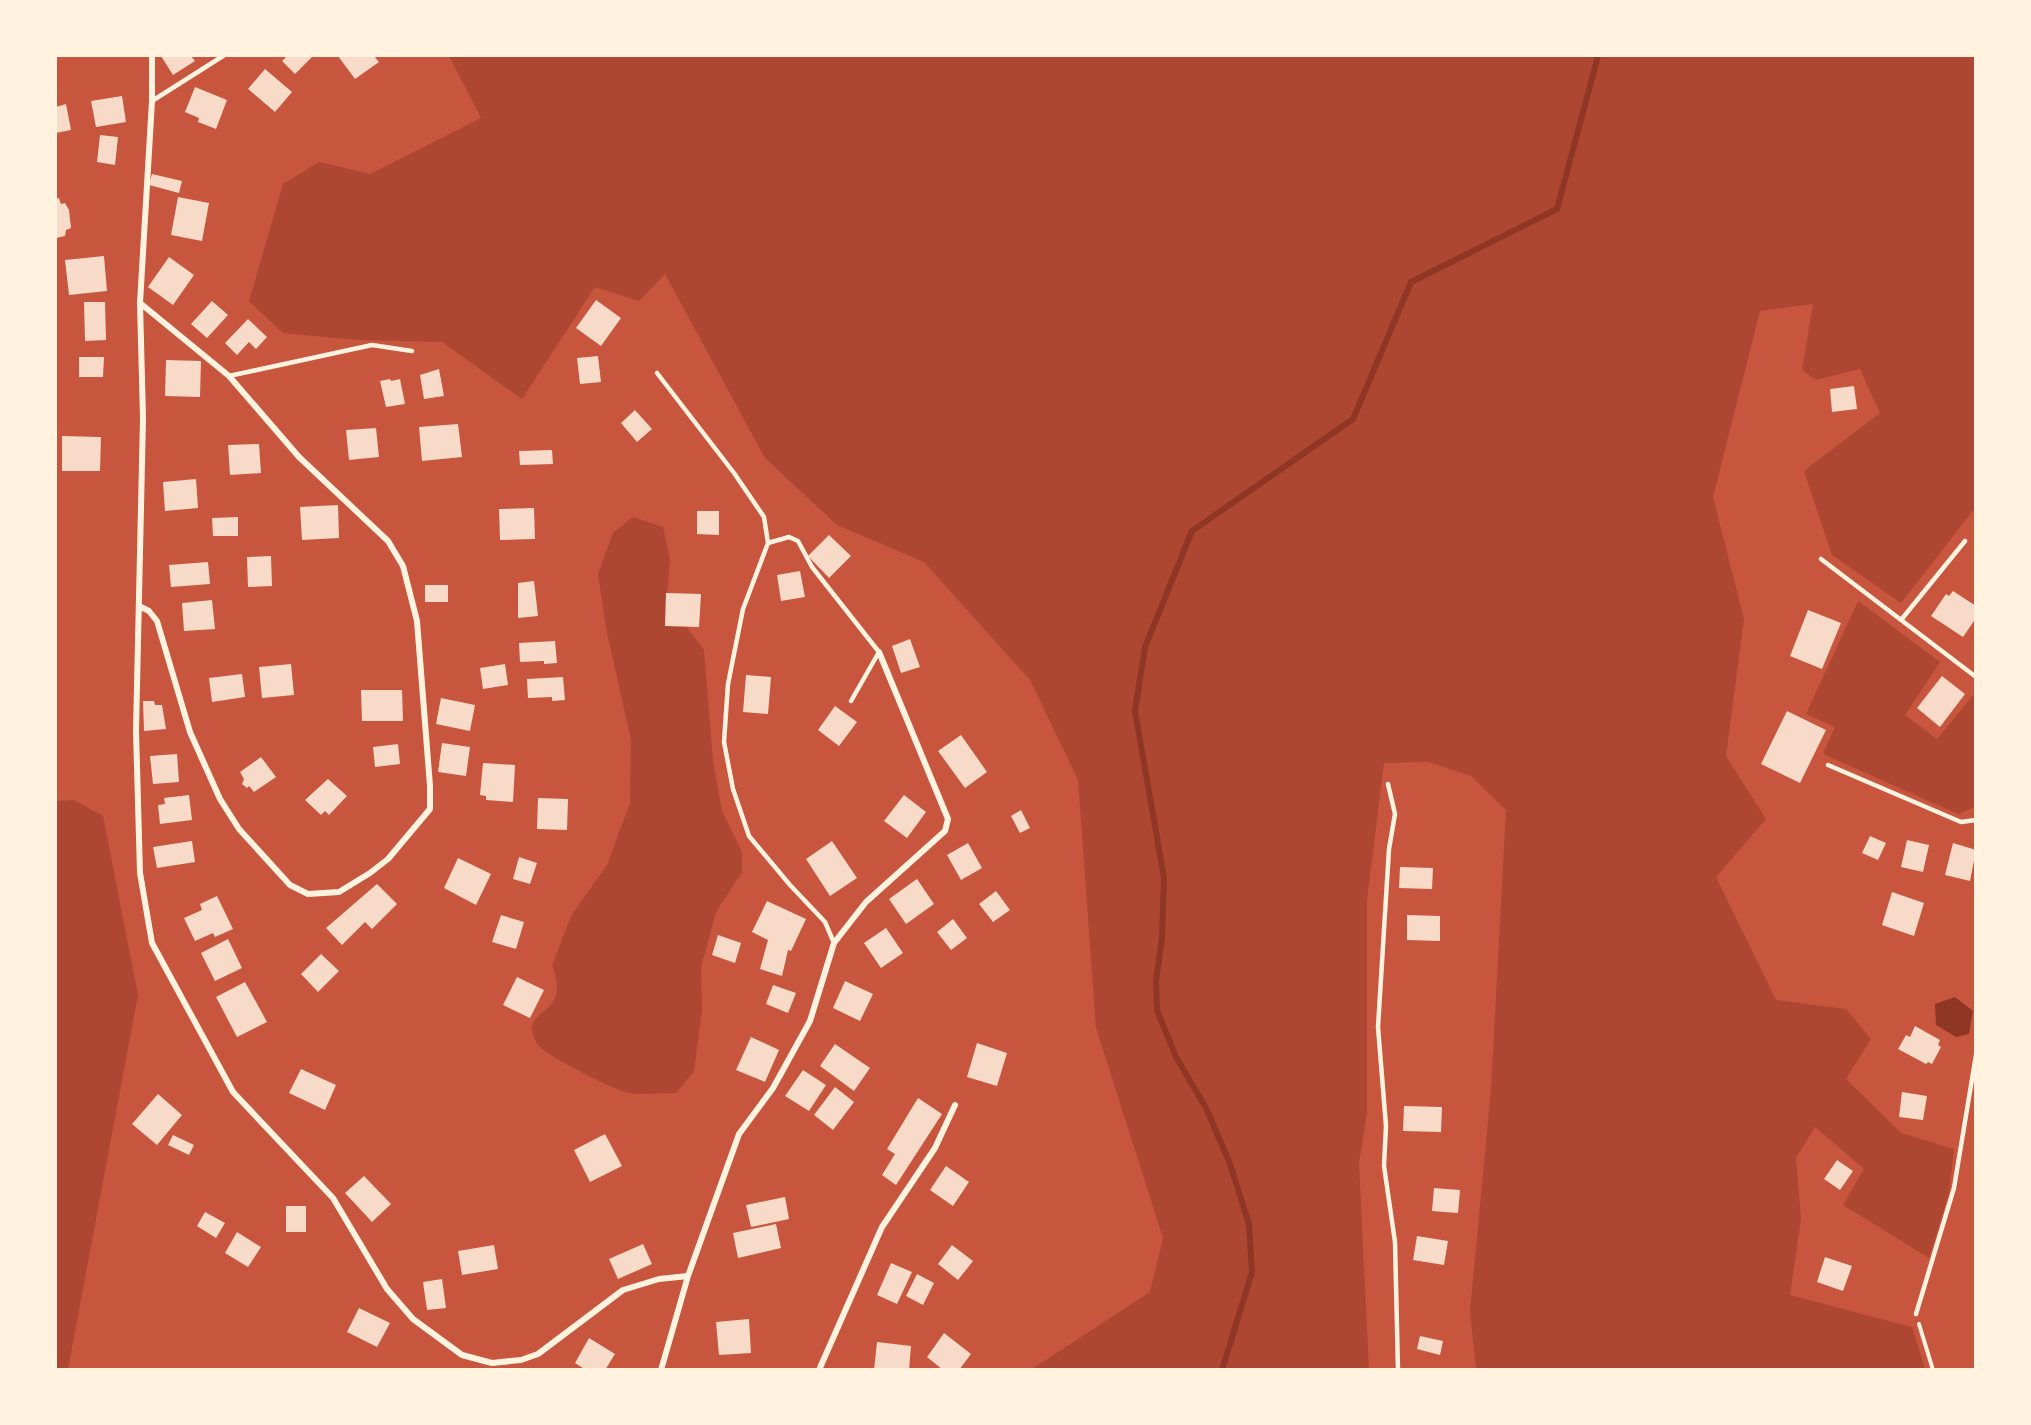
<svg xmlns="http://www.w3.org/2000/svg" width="2031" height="1425" font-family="Lato,sans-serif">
  <rect width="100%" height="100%" fill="#c8553d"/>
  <path fill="#ae4732" d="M 449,56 L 1975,56 L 1975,508 L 1901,603 L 1832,555 L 1804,471 L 1880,413 L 1860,369 L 1816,380 L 1802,370 L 1813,304 L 1760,311 L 1713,497 L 1744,619 L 1726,756 L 1766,819 L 1716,877 L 1776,1000 L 1846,1009 L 1871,1039 L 1846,1079 L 1901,1133 L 1954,1149 L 1949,1193 L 1929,1258 L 1843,1205 L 1864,1169 L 1815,1127 L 1796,1158 L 1801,1219 L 1790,1295 L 1912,1327 L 1925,1369 L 1476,1369 L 1470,1311 L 1491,1090 L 1506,810 L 1471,776 L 1429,762 L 1384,763 L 1367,900 L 1367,1113 L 1359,1163 L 1369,1369 L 1032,1369 L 1150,1292 L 1163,1238 L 1096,1028 L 1078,780 L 1030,680 L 924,562 L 837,525 L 765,458 L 665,274 L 639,301 L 595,287 L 522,399 L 442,342 L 357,340 L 283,333 L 249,301 L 283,184 L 319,162 L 370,174 L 481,118 Z
    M 633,517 L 663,527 L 670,559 L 667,595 L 680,618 L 704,650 L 713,761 L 722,811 L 742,852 L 742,872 L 716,912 L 701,967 L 702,1010 L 694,1071 L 676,1093 C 661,1093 644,1095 629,1093 C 616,1091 547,1056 539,1046 C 536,1043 532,1033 532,1029 C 532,1008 570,1012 552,965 L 571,916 L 607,865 L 630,803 L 631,740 L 606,628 L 598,574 L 613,533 Z
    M 1858,601 L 1940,662 L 1905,715 L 1937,739 L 1975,693 L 1975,807 L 1958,814 L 1823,754 L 1835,727 L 1806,714 Z
    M 74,800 L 103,816 L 138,995 L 68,1369 L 56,1370 L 56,801 Z"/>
  <path fill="#8f3625" d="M 1955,997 L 1973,1011 L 1969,1034 L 1956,1037 L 1936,1025 L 1935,1004 Z"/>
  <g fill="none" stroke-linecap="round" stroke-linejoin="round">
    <path stroke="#8f3625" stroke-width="6" d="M 1222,1370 L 1252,1272 L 1249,1224 L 1230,1164 L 1206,1108 L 1176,1057 L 1157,1010 L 1156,981 L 1162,938 L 1164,878 L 1135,711 L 1145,647 L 1192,531 L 1353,419 L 1411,282 L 1557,209 L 1598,56"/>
  </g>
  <path fill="#f7dbc8" d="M 161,56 L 191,56 L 195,61 L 173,75 Z
    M 287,56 L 313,56 L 295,74 L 282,61 Z
    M 338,56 L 374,56 L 379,62 L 355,79 Z
    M 265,69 L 292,92 L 275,112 L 248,89 Z
    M 195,87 L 227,100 L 216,129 L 198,122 L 199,118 L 185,112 Z
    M 122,96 L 126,122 L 96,127 L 91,101 Z
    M 66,104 L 71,130 L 56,133 L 56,107 Z
    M 100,135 L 118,137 L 115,165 L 97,162 Z
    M 152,174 L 182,181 L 179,193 L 149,185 Z
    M 178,197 L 209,203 L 202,241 L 171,235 Z
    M 59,198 L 61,204 L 65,203 L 69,210 L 71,228 L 66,230 L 65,236 L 56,238 L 56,199 Z
    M 104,256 L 107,291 L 69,295 L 65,260 Z
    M 169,257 L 194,275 L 173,305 L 148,287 Z
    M 596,300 L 621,318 L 601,346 L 576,328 Z
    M 212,301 L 228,315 L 207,338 L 191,324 Z
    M 84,302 L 105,302 L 106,340 L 85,341 Z
    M 248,319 L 267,337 L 256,349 L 249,342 L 237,355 L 225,343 Z
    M 598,356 L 601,382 L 580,384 L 577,358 Z
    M 79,357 L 104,357 L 103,377 L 79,377 Z
    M 166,360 L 201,361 L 200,397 L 165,396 Z
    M 439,369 L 444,396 L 424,399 L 420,375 Z
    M 390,379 L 391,381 L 400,379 L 405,404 L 386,407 L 380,381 Z
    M 1854,386 L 1857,409 L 1832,412 L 1830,389 Z
    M 635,410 L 652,429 L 637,442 L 621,423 Z
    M 458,424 L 462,457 L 422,461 L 419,427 Z
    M 376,428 L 379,457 L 349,460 L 346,430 Z
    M 62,436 L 101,437 L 100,471 L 62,471 Z
    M 259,444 L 261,473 L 230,475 L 228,445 Z
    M 552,450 L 553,464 L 520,465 L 519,451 Z
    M 196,479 L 198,508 L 165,511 L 163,482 Z
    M 338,505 L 339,538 L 302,540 L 300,507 Z
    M 534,508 L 535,539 L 500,540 L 499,509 Z
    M 697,511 L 719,511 L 719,535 L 697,534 Z
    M 238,517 L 238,536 L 213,536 L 212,518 Z
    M 829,535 L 851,556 L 829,578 L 808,556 Z
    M 271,556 L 272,586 L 248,587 L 247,557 Z
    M 208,562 L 210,584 L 171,587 L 169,565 Z
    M 800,571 L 805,597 L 781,601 L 777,575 Z
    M 534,581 L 538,616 L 518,618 L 518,583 Z
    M 425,585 L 448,585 L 448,602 L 425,602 Z
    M 1953,591 L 1976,606 L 1976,618 L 1963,637 L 1931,616 L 1946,594 L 1949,596 Z
    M 666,593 L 701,594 L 699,627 L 665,626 Z
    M 212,600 L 215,629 L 184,631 L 182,603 Z
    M 1808,610 L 1841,623 L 1822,669 L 1790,656 Z
    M 910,639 L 920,667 L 901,673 L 892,646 Z
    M 555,641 L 557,663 L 544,664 L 544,661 L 520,662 L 519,643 Z
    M 291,664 L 294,695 L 262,698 L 259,667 Z
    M 505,664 L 508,685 L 483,689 L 480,668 Z
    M 242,674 L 245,697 L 212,702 L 209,678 Z
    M 746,675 L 771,677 L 768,714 L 743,712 Z
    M 1942,676 L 1965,694 L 1940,727 L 1917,708 Z
    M 563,677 L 565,700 L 552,701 L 552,697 L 528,698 L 527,679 Z
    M 361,690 L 402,690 L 403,721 L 362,721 Z
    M 441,698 L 475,705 L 470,731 L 436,724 Z
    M 143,701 L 154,701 L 155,705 L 162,705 L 166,729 L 144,731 Z
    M 835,706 L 857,722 L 839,746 L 818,730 Z
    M 1787,711 L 1826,730 L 1800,783 L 1761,764 Z
    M 961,735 L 987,772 L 965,788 L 938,751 Z
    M 442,743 L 470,747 L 466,776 L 438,772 Z
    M 398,744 L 400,764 L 375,767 L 373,747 Z
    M 177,754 L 179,782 L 153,784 L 150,756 Z
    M 261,757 L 276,777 L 254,792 L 249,786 L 247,788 L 242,784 L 244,779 L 240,772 Z
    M 483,763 L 515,765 L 513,802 L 486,800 L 486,796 L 480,795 Z
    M 328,779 L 347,796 L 329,815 L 325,811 L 321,815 L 305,800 Z
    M 189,795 L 192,820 L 160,824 L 158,805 L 165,804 L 164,798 Z
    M 904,795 L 926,812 L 907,838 L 884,821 Z
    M 538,798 L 568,799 L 567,830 L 537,829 Z
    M 1021,810 L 1030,828 L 1020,833 L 1011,816 Z
    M 1870,836 L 1886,843 L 1878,860 L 1862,853 Z
    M 1907,840 L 1929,845 L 1923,872 L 1901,867 Z
    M 192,841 L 195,862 L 157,868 L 153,847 Z
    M 832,841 L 857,878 L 830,896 L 806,859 Z
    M 968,843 L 982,868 L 961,880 L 947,855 Z
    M 1953,843 L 1976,850 L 1970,881 L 1945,875 Z
    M 519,857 L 537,863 L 530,884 L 513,879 Z
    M 458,858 L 491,874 L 476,905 L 444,888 Z
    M 1400,867 L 1433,868 L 1432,889 L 1399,888 Z
    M 917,879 L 934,904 L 906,924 L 889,899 Z
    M 377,884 L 397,904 L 372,929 L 365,922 L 342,945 L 326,928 Z
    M 996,891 L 1010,910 L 993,922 L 979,904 Z
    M 1892,892 L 1924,903 L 1914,936 L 1882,925 Z
    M 217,896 L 233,929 L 215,937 L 213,933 L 195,941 L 184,918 L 202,910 L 200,904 Z
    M 767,901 L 806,919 L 791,951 L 788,950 L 782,976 L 760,969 L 768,940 L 752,932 Z
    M 501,915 L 524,922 L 516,949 L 492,942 Z
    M 1407,915 L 1440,916 L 1440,941 L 1407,940 Z
    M 953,919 L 967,938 L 951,950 L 937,932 Z
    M 886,928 L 903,953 L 881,968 L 864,943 Z
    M 718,935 L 741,943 L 735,963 L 712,955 Z
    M 228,939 L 242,968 L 215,981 L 201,953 Z
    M 321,954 L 339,971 L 318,992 L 301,974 Z
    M 517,977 L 544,990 L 530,1018 L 503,1005 Z
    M 845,981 L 873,994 L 860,1021 L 833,1008 Z
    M 245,982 L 267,1022 L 237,1037 L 216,997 Z
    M 773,985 L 796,993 L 788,1013 L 766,1004 Z
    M 1915,1026 L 1940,1040 L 1938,1045 L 1941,1047 L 1932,1064 L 1928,1062 L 1926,1064 L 1898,1049 L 1906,1035 L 1910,1037 Z
    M 751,1037 L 779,1050 L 765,1082 L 736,1070 Z
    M 977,1043 L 1007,1053 L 997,1086 L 967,1077 Z
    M 835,1044 L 870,1068 L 854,1091 L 820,1066 Z
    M 301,1069 L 336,1085 L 325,1110 L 289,1093 Z
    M 803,1070 L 826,1085 L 809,1111 L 785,1096 Z
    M 835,1087 L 854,1102 L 833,1130 L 814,1115 Z
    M 1902,1092 L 1927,1096 L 1923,1120 L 1899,1117 Z
    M 158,1094 L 182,1115 L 157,1145 L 132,1124 Z
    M 918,1098 L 942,1114 L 896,1185 L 882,1175 L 895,1154 L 887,1149 Z
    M 1404,1106 L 1442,1107 L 1441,1132 L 1403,1131 Z
    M 605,1134 L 622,1166 L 590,1182 L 574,1150 Z
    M 173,1135 L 194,1145 L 189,1155 L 168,1145 Z
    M 1837,1160 L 1853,1171 L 1840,1190 L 1824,1179 Z
    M 946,1166 L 969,1182 L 953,1206 L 930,1190 Z
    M 364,1176 L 391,1204 L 372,1222 L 345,1193 Z
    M 1434,1188 L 1460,1190 L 1458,1213 L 1432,1211 Z
    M 785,1197 L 789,1219 L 751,1227 L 746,1205 Z
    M 286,1206 L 306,1206 L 306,1232 L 286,1232 Z
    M 205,1212 L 225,1223 L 216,1238 L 197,1226 Z
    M 776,1224 L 781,1248 L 738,1258 L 733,1233 Z
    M 237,1232 L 261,1247 L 248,1267 L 225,1253 Z
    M 1417,1236 L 1448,1241 L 1444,1265 L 1413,1260 Z
    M 643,1244 L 652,1264 L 618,1279 L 609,1259 Z
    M 494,1245 L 498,1269 L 462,1275 L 458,1251 Z
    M 952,1245 L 973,1261 L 958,1280 L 938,1264 Z
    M 1825,1257 L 1852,1266 L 1843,1291 L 1817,1282 Z
    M 891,1263 L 912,1272 L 897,1304 L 877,1295 Z
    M 917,1274 L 934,1283 L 923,1305 L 906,1296 Z
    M 442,1279 L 446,1308 L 427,1310 L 423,1282 Z
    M 359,1308 L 390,1323 L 377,1347 L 347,1332 Z
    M 749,1319 L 751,1353 L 719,1355 L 716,1322 Z
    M 944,1333 L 971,1354 L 959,1370 L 943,1370 L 927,1357 Z
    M 1420,1336 L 1443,1341 L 1440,1355 L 1417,1349 Z
    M 589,1338 L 615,1354 L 605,1370 L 586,1370 L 575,1363 Z
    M 877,1342 L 911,1346 L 909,1370 L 874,1370 Z"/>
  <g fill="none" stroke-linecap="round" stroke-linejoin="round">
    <path stroke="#fff3e0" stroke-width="4" d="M 1919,1324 L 1933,1370"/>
    <path stroke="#fff3e0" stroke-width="4.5" d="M 152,101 L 223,56
      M 657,373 L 734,473 L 764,517 L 768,543
      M 229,376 L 372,345 L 412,351
      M 1821,559 L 1976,677
      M 1901,620 L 1965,541
      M 1828,765 L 1961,822 L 1976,820
      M 1388,784 L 1395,814 L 1389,849 L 1378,1027 L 1386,1126 L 1384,1166 L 1395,1242 L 1398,1370
      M 834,943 L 825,922 L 790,885 L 749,836 L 733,789 L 724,742 L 728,684 L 743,609 L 768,543 L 789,537 L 798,541 L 812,567 L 879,652 L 851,701
      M 1916,1314 L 1954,1188 L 1976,1055"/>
    <path stroke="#fff3e0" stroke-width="6" d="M 152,56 L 152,101 L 140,303 L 143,418 L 136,731 L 140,873 L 152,943 L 233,1092 L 333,1198 L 387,1289 L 413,1319 L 462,1355 L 492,1363 L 521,1360 L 538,1354 L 623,1290 L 659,1279 L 688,1276
      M 139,606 L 149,611 L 157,621 L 190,732 L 220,799 L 239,829 L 290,885 L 308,894 L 339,892 L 370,873 L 388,859 L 430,809 L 430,786 L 417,621 L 403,566 L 388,541 L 299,457 L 229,376 L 140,303
      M 661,1370 L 688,1276 L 739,1134 L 773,1088 L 810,1021 L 834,943 L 866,902 L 945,831 L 948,819 L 879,652
      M 819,1370 L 882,1227 L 935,1148 L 955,1105"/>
  </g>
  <rect width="2031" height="1425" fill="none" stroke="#fff3e0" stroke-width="114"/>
</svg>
